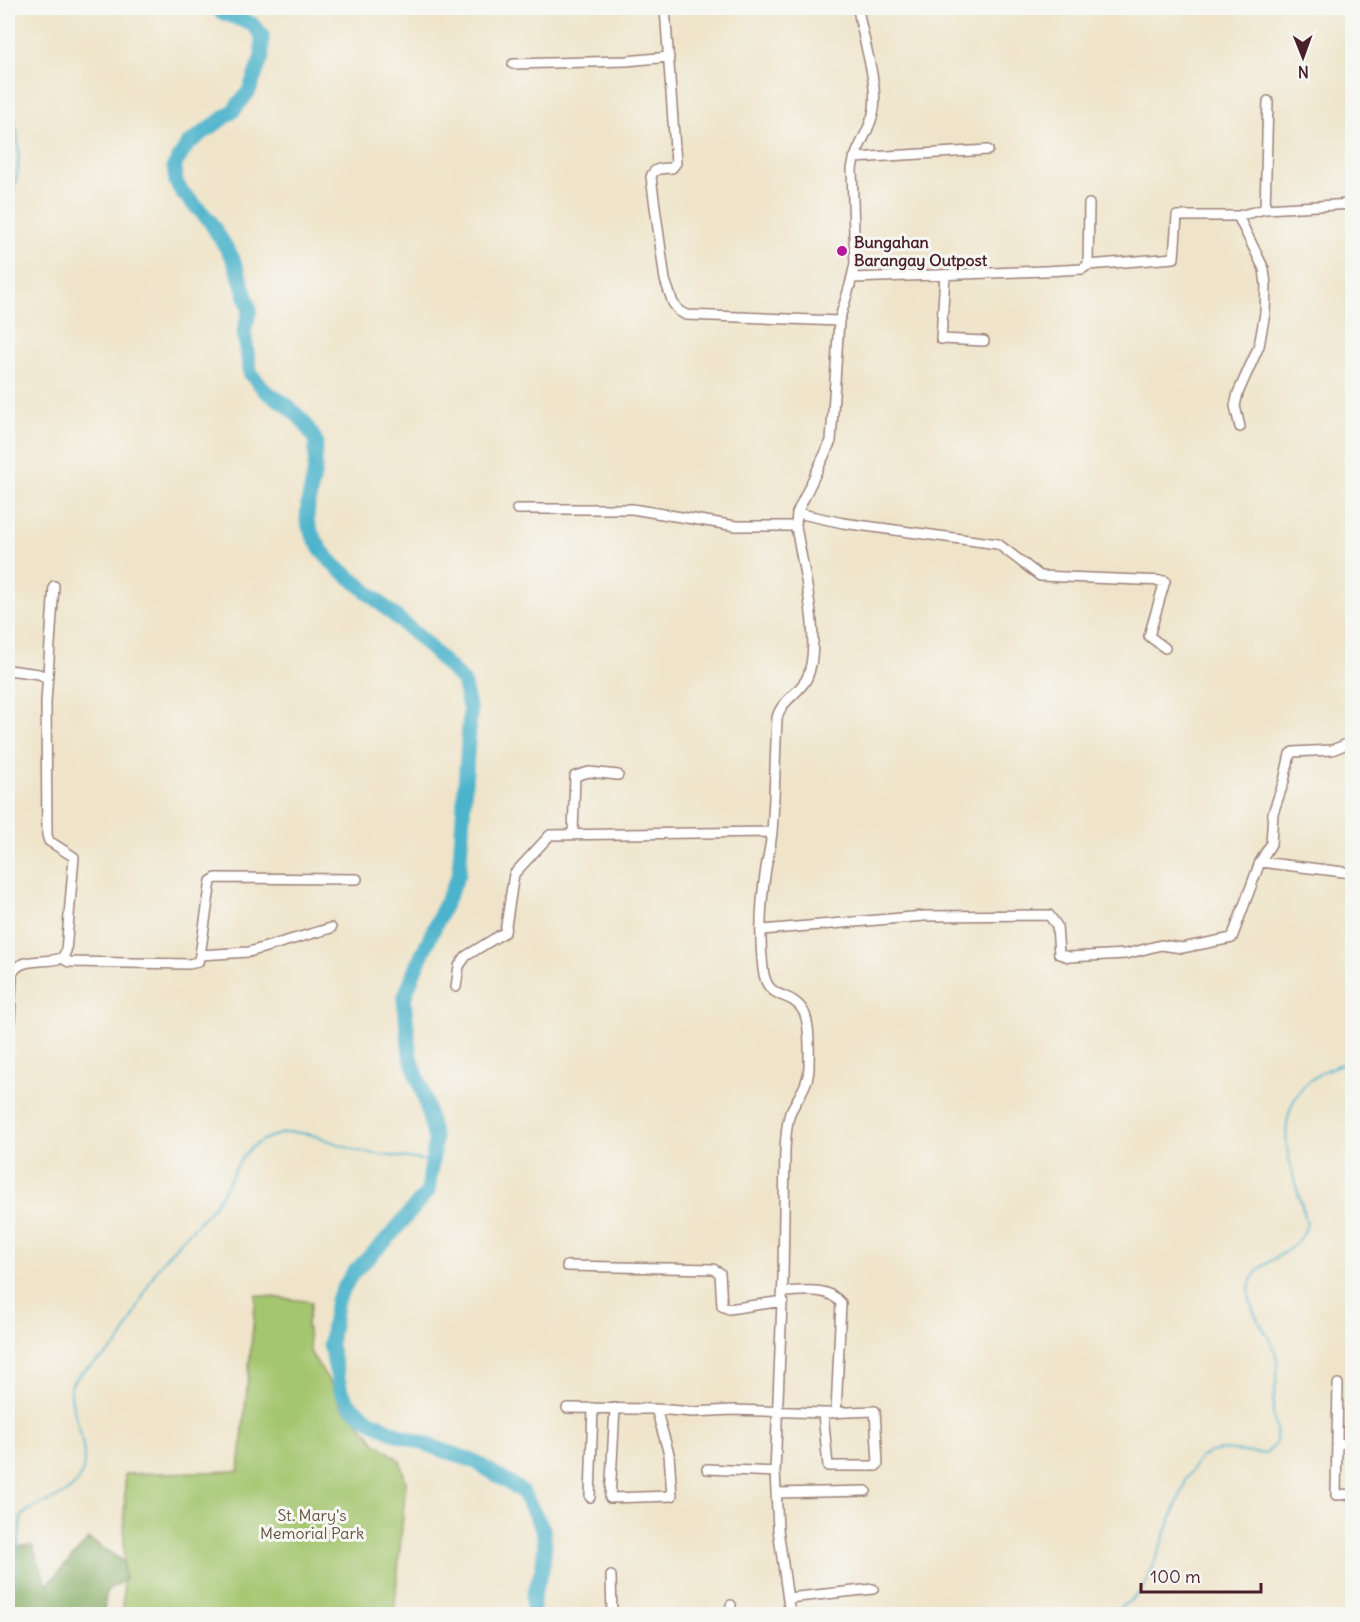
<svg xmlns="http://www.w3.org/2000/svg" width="1360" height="1622" font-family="Delius,sans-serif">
  <rect width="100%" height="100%" fill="#f6f6f2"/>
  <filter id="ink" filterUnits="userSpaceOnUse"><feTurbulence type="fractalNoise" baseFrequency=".0167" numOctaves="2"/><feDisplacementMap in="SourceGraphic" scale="12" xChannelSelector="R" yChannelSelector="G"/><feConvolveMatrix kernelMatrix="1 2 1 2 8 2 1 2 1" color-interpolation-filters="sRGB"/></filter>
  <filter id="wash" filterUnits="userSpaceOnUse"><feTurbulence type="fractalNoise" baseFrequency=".008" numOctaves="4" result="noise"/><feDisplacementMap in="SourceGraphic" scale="24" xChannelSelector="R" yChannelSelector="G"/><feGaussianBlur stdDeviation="1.35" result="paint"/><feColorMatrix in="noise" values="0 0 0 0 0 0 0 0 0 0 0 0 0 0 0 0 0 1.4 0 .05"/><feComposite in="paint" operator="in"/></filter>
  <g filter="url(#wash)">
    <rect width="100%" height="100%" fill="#efe4c9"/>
    <path fill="#a5c66f" stroke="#78724d" stroke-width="1.5" d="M 256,1295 L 312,1302 L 307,1323 L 310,1352 L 333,1387 L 341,1407 L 357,1420 L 374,1441 L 400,1461 L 406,1482 L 394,1614 L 123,1614 L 125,1474 L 239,1471 Z"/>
    <path fill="#84ab62" stroke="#676546" stroke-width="1.5" d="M 89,1539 L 123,1561 L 125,1580 L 107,1590 L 104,1610 L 109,1614 L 8,1614 L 8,1587 L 14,1547 L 32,1545 L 47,1585 Z"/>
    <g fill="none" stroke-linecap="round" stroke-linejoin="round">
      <path stroke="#4cb3cb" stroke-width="2" d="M 8,98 C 20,132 25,168 8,202
        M 9,1614 L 14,1585 L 21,1518 C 34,1498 70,1504 82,1473 C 92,1448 65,1400 72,1384 C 78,1370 106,1359 116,1346 C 135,1322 142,1290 160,1265 C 176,1243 198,1226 214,1205 C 238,1174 235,1145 280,1134 C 308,1127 336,1146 363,1152 C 386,1156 409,1158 431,1161
        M 1107,1614 C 1126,1603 1138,1600 1148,1579 L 1187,1478 L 1200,1458 L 1210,1452 L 1223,1450 L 1265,1454 C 1269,1451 1273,1448 1275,1444 C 1279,1435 1274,1422 1273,1412 C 1272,1389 1283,1373 1274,1349 C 1267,1331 1248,1311 1249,1290 C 1251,1257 1297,1260 1307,1224 C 1301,1198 1290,1173 1287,1147 C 1282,1098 1307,1072 1352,1061"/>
      <path stroke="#4cb3cb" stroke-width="15" d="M 218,8 L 221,12 L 252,24 L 262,35 L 262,57 L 249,91 L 233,111 L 188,144 L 174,166 L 176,182 L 182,192 L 209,220 L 232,257 L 240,277 L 250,310 L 244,331 L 250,373 L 265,391 L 287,405 L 304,422 L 316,441 L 315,470 L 308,504 L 307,521 L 312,534 L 322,551 L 335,566 L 357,583 L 418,636 L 463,681 L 470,711 L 459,874 L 415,970 L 404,999 L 410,1055 L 424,1096 L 435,1140 L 428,1191 L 390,1236 L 352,1274 L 337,1300 L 330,1345 L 341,1391 L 350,1405 L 369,1420 L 399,1435 L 474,1461 L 522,1491 L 543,1529 L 545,1546 L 542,1570 L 533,1597 L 533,1614"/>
    </g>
  </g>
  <g filter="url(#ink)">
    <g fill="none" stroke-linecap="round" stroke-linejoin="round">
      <defs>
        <path id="minor" d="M 665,8 L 676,163 L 672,168 C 663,169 654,167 651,177 L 665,280 L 673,303 L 679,311 L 686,315 L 839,321
          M 513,64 L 626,61 L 669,57
          M 854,158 L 988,150
          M 1265,209 L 1268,101
          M 1238,216 L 1264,269 L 1266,285 L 1265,313 L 1259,346 L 1238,393 L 1235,406 L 1240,427
          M 1088,265 L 1089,204
          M 945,275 L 941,339 L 984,341
          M 852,278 L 1045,271 L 1082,269 L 1088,265 L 1174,258 L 1177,216 L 1238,216 L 1265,209 L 1352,204
          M 517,509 L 632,509 L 736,526 L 796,526
          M 797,513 L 843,523 L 998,544 L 1040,576 L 1165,581 L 1149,636 L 1165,648
          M 8,670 L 39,674 L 47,678
          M 573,833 L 575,776 L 589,772 L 618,775
          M 1260,862 L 1352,873
          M 762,930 L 924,916 L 1049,915 L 1057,926 L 1059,954 L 1069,957 L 1126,954 L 1161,945 L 1182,948 L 1232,938 L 1260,862 L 1271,844 L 1273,813 L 1284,781 L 1290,754 L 1293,752 L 1332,750 L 1352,742
          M 200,955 L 249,952 L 331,928
          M 62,958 L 69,962 L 189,964 L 198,962 L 200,955 L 211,881 L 216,878 L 357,879
          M 456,987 L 459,966 L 466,956 L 505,932 L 514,874 L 550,835 L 772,832
          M 8,1026 L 10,1021 L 12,974 C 20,956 46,964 62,958 L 66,951 L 74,857 L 49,841 L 47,835 L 46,702 L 54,586
          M 567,1266 L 713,1269 L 720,1273 L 722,1306 L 729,1309 L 783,1301
          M 783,1292 C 802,1291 828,1286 841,1303 L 836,1413
          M 1338,1384 L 1336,1495 L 1352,1494
          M 567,1408 L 656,1409 L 693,1412 L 733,1410 L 823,1413
          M 615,1408 L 610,1498 L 672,1496 L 669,1454 L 656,1409
          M 875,1411 L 878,1464 L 876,1466 L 828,1466 L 823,1413 Z
          M 1337,1444 L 1352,1443
          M 707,1469 L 775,1472
          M 776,1493 L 866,1491
          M 590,1497 L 593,1408
          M 611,1576 L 612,1614
          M 788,1598 L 873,1589
          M 731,1605 L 731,1614
          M 790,1614 L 778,1529 L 775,1472 L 783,1278 L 785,1149 C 786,1137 786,1125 790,1113 C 797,1098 809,1085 809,1067 C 809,1053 811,1021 802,1009 C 789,990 767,1002 763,969 C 759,936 761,900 766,868 C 768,856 771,844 772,832 C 775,794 775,756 777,718 C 781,700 799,694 807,678 C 823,642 802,565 796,526 L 797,513 L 831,441 L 839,321 L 850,285 L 855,264 L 852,169 C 855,147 871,131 874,109 C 878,82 862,37 858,8"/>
      </defs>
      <use href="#minor" stroke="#9c827a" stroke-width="12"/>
      <use href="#minor" stroke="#fff" stroke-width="9"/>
    </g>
  </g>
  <circle fill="#b5179e" stroke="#f6f6f2" stroke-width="2" cx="842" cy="251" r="6"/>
  <g text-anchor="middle" stroke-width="6" stroke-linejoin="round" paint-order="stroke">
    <g font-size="16" font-weight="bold" fill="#4a1f2b" stroke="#f6f6f2" text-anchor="start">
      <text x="854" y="248">Bungahan<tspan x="854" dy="18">Barangay Outpost</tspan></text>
    </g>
    <g font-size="16" fill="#65513f" stroke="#f6f6f2">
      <text x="312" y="1521">St. Mary's<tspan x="312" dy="18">Memorial Park</tspan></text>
    </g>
  </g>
  <rect width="1360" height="1622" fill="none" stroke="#f6f6f2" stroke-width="30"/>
  <g transform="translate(1303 57) rotate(179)" stroke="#f6f6f2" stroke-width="4.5" paint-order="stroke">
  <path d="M0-4.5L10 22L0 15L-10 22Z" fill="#4a1f2b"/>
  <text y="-9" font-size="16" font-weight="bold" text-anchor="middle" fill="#4a1f2b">N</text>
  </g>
  <path d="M1141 1583v9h120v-9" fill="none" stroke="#4a1f2b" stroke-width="3"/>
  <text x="1150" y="1583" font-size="18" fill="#4a1f2b" stroke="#f6f6f2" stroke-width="4.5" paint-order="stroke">100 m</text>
</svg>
